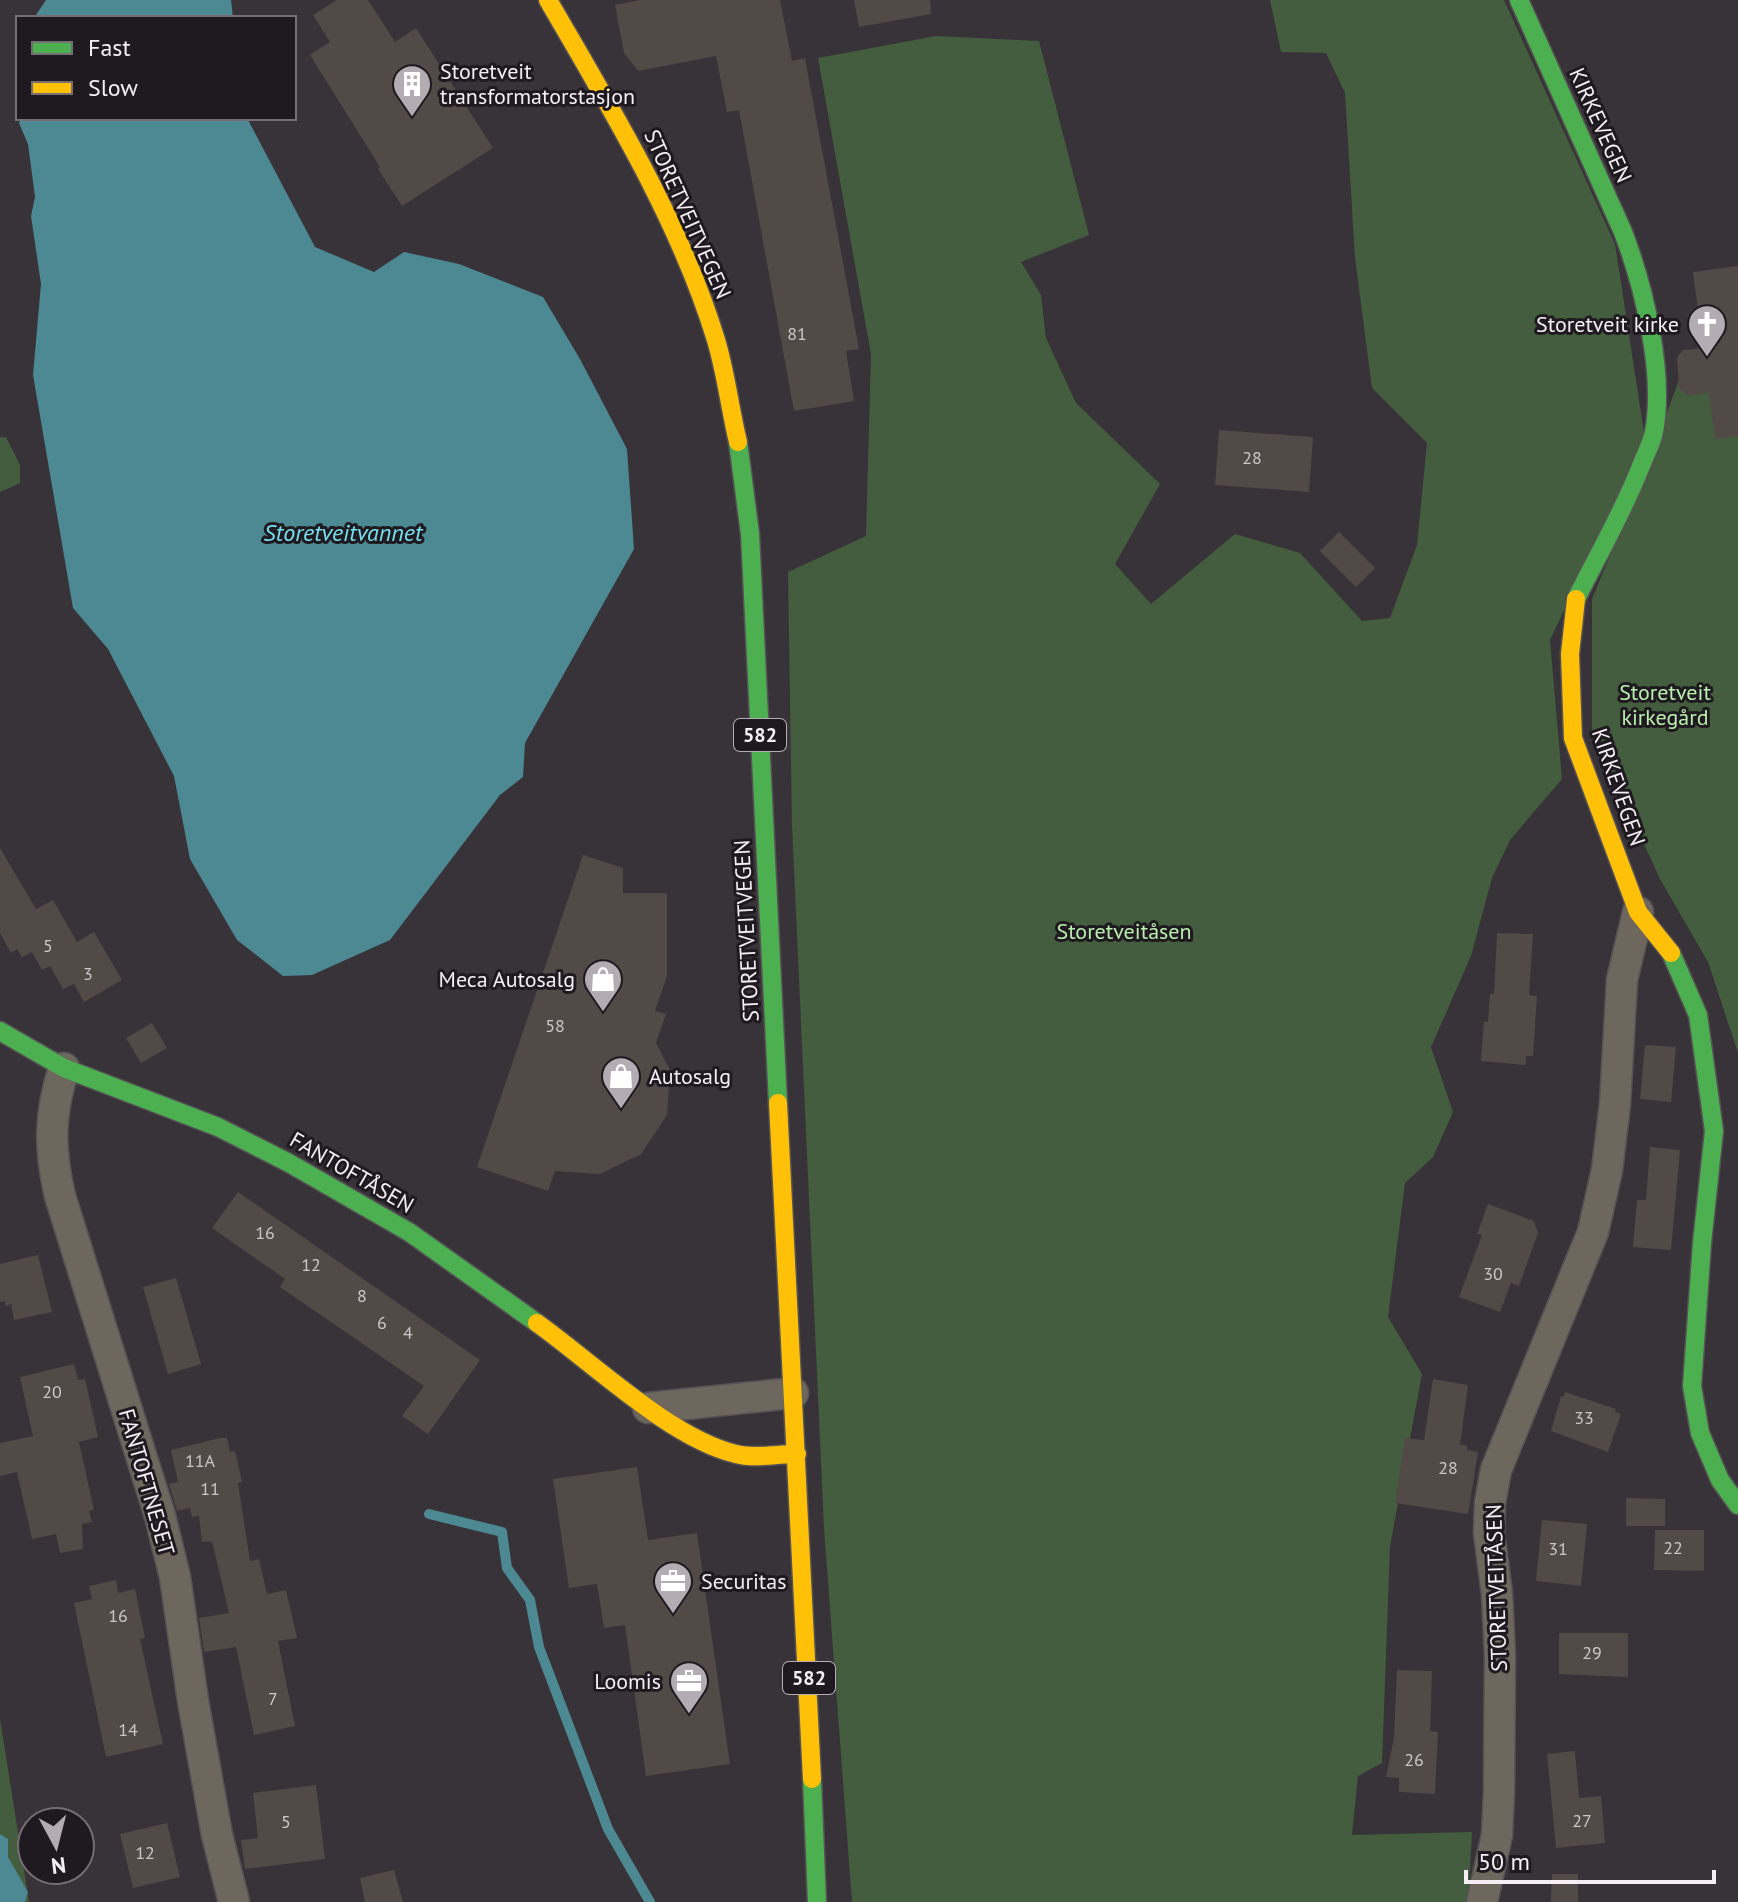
<svg xmlns="http://www.w3.org/2000/svg" width="1738" height="1902" font-family="'PT Sans',sans-serif">
  <rect width="100%" height="100%" fill="#383338"/>
  <path fill="#445d3f" d="M 1270,0 L 1504,0 L 1615,244 L 1645,439 L 1550,640 L 1562,779 L 1510,840 L 1492,878 L 1471,956 L 1431,1047 L 1453,1112 L 1433,1157 L 1405,1183 L 1388,1317 L 1422,1374 L 1390,1546 L 1382,1763 L 1358,1776 L 1352,1835 L 1472,1832 L 1468,1902 L 852,1902 L 824,1528 L 792,825 L 788,572 L 866,536 L 871,354 L 818,58 L 936,36 L 1039,41 L 1089,235 L 1021,262 L 1041,295 L 1046,338 L 1076,403 L 1160,484 L 1115,564 L 1151,604 L 1235,534 L 1300,553 L 1362,621 L 1390,618 L 1417,545 L 1427,443 L 1372,388 L 1355,258 L 1345,93 L 1326,53 L 1281,52 Z
    M 1738,361 L 1738,1053 L 1708,962 L 1660,879 L 1592,730 L 1592,599 L 1648,464 L 1683,369 Z
    M 0,437 L 6,437 L 20,465 L 20,483 L 0,492 Z
    M 0,1719 L 29,1902 L 0,1902 Z"/>
  <path fill="#4d8993" d="M 46,0 L 231,0 L 233,18 L 34,18 Z
    M 21,118 L 247,118 L 315,247 L 374,272 L 404,252 L 459,264 L 543,297 L 580,359 L 627,449 L 634,549 L 525,743 L 523,777 L 500,795 L 390,940 L 312,975 L 283,976 L 237,940 L 190,859 L 174,776 L 108,649 L 73,608 L 33,375 L 41,284 L 31,216 L 35,197 L 28,144 L 19,123 Z
    M 0,1834 L 8,1839 L 8,1857 L 28,1892 L 25,1902 L 0,1902 Z"/>
  <g fill="none" stroke-linecap="round" stroke-linejoin="round">
    <path stroke="#4d8993" stroke-width="10" d="M 429,1514 L 502,1532 L 507,1568 L 530,1600 L 539,1647 L 608,1829 L 650,1902"/>
  </g>
  <path fill="#524a46" d="M 337,0 L 368,0 L 395,42 L 416,28 L 493,148 L 402,206 L 378,169 L 380,167 L 310,55 L 330,42 L 313,15 Z
    M 640,0 L 780,0 L 792,61 L 805,58 L 859,349 L 846,351 L 854,401 L 794,411 L 739,110 L 727,112 L 716,56 L 638,71 L 624,53 L 615,5 Z
    M 854,0 L 930,0 L 931,14 L 859,27 Z
    M 1738,266 L 1738,436 L 1715,439 L 1709,393 L 1688,396 L 1679,389 L 1677,357 L 1683,350 L 1703,348 L 1693,272 Z
    M 1219,430 L 1313,437 L 1309,492 L 1215,485 Z
    M 1339,532 L 1375,568 L 1356,587 L 1320,551 Z
    M 0,848 L 36,909 L 53,900 L 77,942 L 94,932 L 122,980 L 84,1002 L 74,984 L 63,989 L 50,966 L 42,970 L 32,952 L 22,957 L 17,949 L 11,953 L 0,933 Z
    M 583,855 L 623,868 L 623,893 L 667,893 L 667,976 L 655,1011 L 666,1014 L 656,1043 L 670,1070 L 667,1115 L 641,1154 L 600,1174 L 555,1171 L 548,1191 L 477,1167 Z
    M 1497,933 L 1533,934 L 1529,995 L 1537,996 L 1533,1056 L 1526,1056 L 1526,1065 L 1481,1061 L 1484,1021 L 1488,1022 L 1490,994 L 1494,994 Z
    M 152,1023 L 167,1048 L 141,1063 L 126,1038 Z
    M 1645,1045 L 1676,1047 L 1671,1102 L 1640,1099 Z
    M 1650,1147 L 1680,1150 L 1671,1250 L 1633,1247 L 1637,1200 L 1646,1200 Z
    M 238,1192 L 480,1360 L 428,1434 L 402,1416 L 424,1386 L 280,1287 L 285,1279 L 212,1228 Z
    M 1488,1204 L 1534,1221 L 1538,1233 L 1519,1286 L 1511,1283 L 1500,1312 L 1459,1297 L 1482,1235 L 1477,1234 Z
    M 38,1255 L 52,1312 L 14,1320 L 11,1304 L 6,1306 L 5,1301 L 0,1302 L 0,1264 Z
    M 176,1278 L 201,1364 L 168,1374 L 143,1287 Z
    M 74,1364 L 78,1380 L 85,1379 L 98,1437 L 79,1442 L 94,1510 L 89,1511 L 92,1522 L 82,1524 L 83,1549 L 60,1553 L 56,1534 L 32,1539 L 17,1472 L 0,1476 L 0,1443 L 33,1436 L 20,1377 Z
    M 1433,1379 L 1468,1385 L 1460,1445 L 1467,1445 L 1467,1450 L 1478,1452 L 1468,1514 L 1395,1503 L 1405,1438 L 1424,1440 Z
    M 1565,1392 L 1616,1409 L 1615,1412 L 1621,1414 L 1608,1452 L 1551,1431 L 1561,1396 L 1564,1396 Z
    M 220,1438 L 227,1438 L 230,1452 L 235,1451 L 242,1482 L 238,1483 L 250,1561 L 259,1559 L 267,1594 L 286,1590 L 297,1638 L 278,1641 L 295,1726 L 254,1735 L 236,1647 L 204,1652 L 199,1618 L 229,1613 L 212,1541 L 202,1542 L 199,1516 L 192,1517 L 190,1508 L 177,1511 L 169,1484 L 178,1482 L 171,1450 Z
    M 637,1467 L 648,1540 L 697,1533 L 730,1764 L 646,1776 L 625,1625 L 604,1628 L 597,1584 L 569,1588 L 553,1479 Z
    M 1626,1498 L 1665,1499 L 1665,1526 L 1626,1526 Z
    M 1542,1520 L 1587,1524 L 1581,1586 L 1536,1581 Z
    M 1655,1530 L 1704,1530 L 1704,1571 L 1654,1570 Z
    M 116,1580 L 118,1593 L 135,1589 L 145,1638 L 140,1639 L 163,1744 L 106,1757 L 74,1603 L 92,1599 L 89,1586 Z
    M 1559,1633 L 1628,1633 L 1628,1677 L 1559,1674 Z
    M 1397,1670 L 1432,1671 L 1430,1731 L 1438,1732 L 1435,1794 L 1399,1792 L 1399,1778 L 1386,1777 L 1394,1738 Z
    M 1575,1751 L 1579,1798 L 1601,1796 L 1605,1843 L 1556,1848 L 1547,1754 Z
    M 316,1785 L 325,1859 L 245,1869 L 241,1840 L 258,1838 L 253,1793 Z
    M 167,1823 L 180,1877 L 133,1888 L 120,1834 Z
    M 394,1870 L 403,1902 L 365,1902 L 360,1878 Z
    M 1552,1874 L 1578,1874 L 1578,1902 L 1551,1902 Z"/>
  <g fill="none" stroke-linecap="round" stroke-linejoin="round">
    <defs>
      <path id="street" d="M 64,1068 C 49,1115 49,1148 60,1196 L 160,1516 L 175,1577 L 193,1701 L 217,1835 L 234,1902
        M 648,1408 L 793,1393
        M 1482,1902 L 1497,1835 L 1499,1791 L 1500,1656 L 1497,1594 L 1489,1533 L 1490,1503 L 1496,1470 L 1593,1232 L 1607,1170 L 1615,1104 L 1622,980 L 1638,912"/>
      <path id="fast" d="M 1519,0 L 1623,232 C 1644,287 1665,373 1654,432 C 1652,443 1645,455 1641,466 C 1623,512 1598,555 1576,599
        M 738,442 L 750,534 L 778,1103
        M 1671,953 L 1698,1015 L 1714,1131 L 1702,1243 L 1692,1386 L 1700,1433 L 1720,1480 L 1738,1505
        M 0,1031 L 64,1068 L 218,1127 L 289,1163 L 409,1232 L 537,1323
        M 812,1779 L 817,1902"/>
      <path id="slow" d="M 548,0 C 611,109 679,219 716,340 C 726,373 730,409 738,442
        M 1576,599 L 1570,654 L 1573,738 L 1638,912 L 1671,953
        M 778,1103 L 812,1779
        M 537,1323 C 593,1363 670,1438 736,1454 C 754,1459 778,1454 797,1454"/>
    </defs>
    <use href="#street" stroke="#555255" stroke-width="33"/>
    <use href="#fast" stroke="#555255" stroke-width="21"/>
    <use href="#slow" stroke="#555255" stroke-width="21"/>
    <use href="#street" stroke="#6d675e" stroke-width="30"/>
    <use href="#fast" stroke="#4caf50" stroke-width="18"/>
    <use href="#slow" stroke="#ffc107" stroke-width="18"/>
  </g>
  <defs>
    <symbol id="building-pin" viewBox="-11 -11 22 30"><path d="M0 17L-7.5 6A9.5 9.5 0 1 1 7.5 6Z" fill="#b3adb3" stroke="#1f1a1f"/><path d="M-4-6H4V6H1V3H-1V6H-4ZM-2.5-4.3h1.7v1.8h-1.7ZM.8-4.3h1.7v1.8H.8ZM-2.5-1h1.7V.8h-1.7ZM.8-1h1.7V.8H.8Z" fill="#fff"/></symbol>
    <symbol id="church-pin" viewBox="-11 -11 22 30"><path d="M0 17L-7.5 6A9.5 9.5 0 1 1 7.5 6Z" fill="#b3adb3" stroke="#1f1a1f"/><path d="M-1.2-6h2.4v3.5h3.3v2.4h-3.3V6h-2.4V-.1h-3.3v-2.4h3.3Z" fill="#fff"/></symbol>
    <symbol id="shop-pin" viewBox="-11 -11 22 30"><path d="M0 17L-7.5 6A9.5 9.5 0 1 1 7.5 6Z" fill="#b3adb3" stroke="#1f1a1f"/><path d="M-5-2.5h2.3a2.7 3.5 0 0 1 5.4 0H5L5.5 6h-11ZM-1.5-2.5h3a1.5 2.3 0 0 0-3 0Z" fill="#fff"/></symbol>
    <symbol id="office-pin" viewBox="-11 -11 22 30"><path d="M0 17L-7.5 6A9.5 9.5 0 1 1 7.5 6Z" fill="#b3adb3" stroke="#1f1a1f"/><path d="M-6-3h4V-5.5h4V-3h4V5H-6ZM-1-4.5V-3h2v-1.5ZM-6 0V1H6V0Z" fill="#fff"/></symbol>
  </defs>
  <g fill-rule="evenodd">
    <use href="#building-pin" x="390" y="62" width="44" height="60"/>
    <use href="#church-pin" x="1685" y="302" width="44" height="60"/>
    <use href="#shop-pin" x="581" y="957" width="44" height="60"/>
    <use href="#shop-pin" x="599" y="1054" width="44" height="60"/>
    <use href="#office-pin" x="651" y="1559" width="44" height="60"/>
    <use href="#office-pin" x="667" y="1659" width="44" height="60"/>
  </g>
  <g text-anchor="middle" stroke-width="6" stroke-linejoin="round" paint-order="stroke">
    <g font-size="18" fill="#ccc5c9">
      <text x="797" y="340">81</text>
      <text x="1252" y="464">28</text>
      <text x="48" y="952">5</text>
      <text x="88" y="980">3</text>
      <text x="555" y="1032">58</text>
      <text x="265" y="1239">16</text>
      <text x="311" y="1271">12</text>
      <text x="1493" y="1280">30</text>
      <text x="362" y="1302">8</text>
      <text x="382" y="1329">6</text>
      <text x="408" y="1339">4</text>
      <text x="52" y="1398">20</text>
      <text x="1584" y="1424">33</text>
      <text x="200" y="1467">11A</text>
      <text x="1448" y="1474">28</text>
      <text x="210" y="1495">11</text>
      <text x="1673" y="1554">22</text>
      <text x="1558" y="1555">31</text>
      <text x="118" y="1622">16</text>
      <text x="1592" y="1659">29</text>
      <text x="273" y="1705">7</text>
      <text x="128" y="1736">14</text>
      <text x="1414" y="1766">26</text>
      <text x="1582" y="1827">27</text>
      <text x="286" y="1828">5</text>
      <text x="145" y="1859">12</text>
    </g>
    <g fill="#1f1a1f" stroke="#b5aeb5" stroke-width="2">
      <rect x="734" y="719" width="52" height="32" rx="6"/>
      <rect x="783" y="1662" width="52" height="32" rx="6"/>
    </g>
    <g font-size="20" font-weight="bold" fill="#f5eef5">
      <text x="760" y="742">582</text>
      <text x="809" y="1685">582</text>
    </g>
    <g font-size="22" fill="#f5eef5" stroke="#1f1a1f" text-anchor="start">
      <text x="440" y="79">Storetveit<tspan x="440" dy="25">transformatorstasjon</tspan></text>
      <text x="1679" y="332" text-anchor="end">Storetveit kirke</text>
      <text x="575" y="987" text-anchor="end">Meca Autosalg</text>
      <text x="649" y="1084">Autosalg</text>
      <text x="701" y="1589">Securitas</text>
      <text x="661" y="1689" text-anchor="end">Loomis</text>
    </g>
    <g font-size="22" fill="#f5eef5" stroke="#1f1a1f">
      <text transform="translate(1601 125) rotate(66)" y="8">KIRKEVEGEN</text>
      <text transform="translate(688 214) rotate(66)" y="8">STORETVEITVEGEN</text>
      <text transform="translate(1619 787) rotate(71)" y="8">KIRKEVEGEN</text>
      <text transform="translate(746 931) rotate(-93)" y="8">STORETVEITVEGEN</text>
      <text transform="translate(352 1172) rotate(30)" y="8">FANTOFTÅSEN</text>
      <text transform="translate(147 1482) rotate(74)" y="8">FANTOFTNESET</text>
      <text transform="translate(1496 1588) rotate(-92)" y="8">STORETVEITÅSEN</text>
    </g>
    <g font-size="22" fill="#b9eeaf" stroke="#1f1a1f">
      <text x="1665" y="700">Storetveit<tspan x="1665" dy="25">kirkegård</tspan></text>
      <text x="1124" y="939">Storetveitåsen</text>
    </g>
    <g font-size="24" font-style="italic" fill="#76e0ef" stroke="#1f1a1f">
      <text x="343" y="541">Storetveitvannet</text>
    </g>
  </g>
  <rect x="16" y="16" width="280" height="104" fill="#1f1a1f" stroke="#756f75" stroke-width="2"/>
  <rect x="32" y="42" width="40" height="12" fill="#4caf50" stroke="#756f75" stroke-width="2"/>
  <text x="88" y="56" font-size="24" fill="#f5eef5">Fast</text>
  <rect x="32" y="82" width="40" height="12" fill="#ffc107" stroke="#756f75" stroke-width="2"/>
  <text x="88" y="96" font-size="24" fill="#f5eef5">Slow</text>
  <g transform="translate(56 1846) rotate(173)"><circle r="38" fill="#1f1a1f" stroke="#756f75" stroke-width="2"/>
  <path d="M0-6L14 30L0 20L-14 30Z" fill="#b3adb3"/>
  <text y="-12" font-size="22" font-weight="bold" text-anchor="middle" fill="#f5eef5">N</text>
  </g>
  <path d="M1466 1870v12h248v-12" fill="none" stroke="#f5eef5" stroke-width="4"/>
  <text x="1478" y="1870" font-size="24" fill="#f5eef5" stroke="#1f1a1f" stroke-width="6" paint-order="stroke">50 m</text>
</svg>
